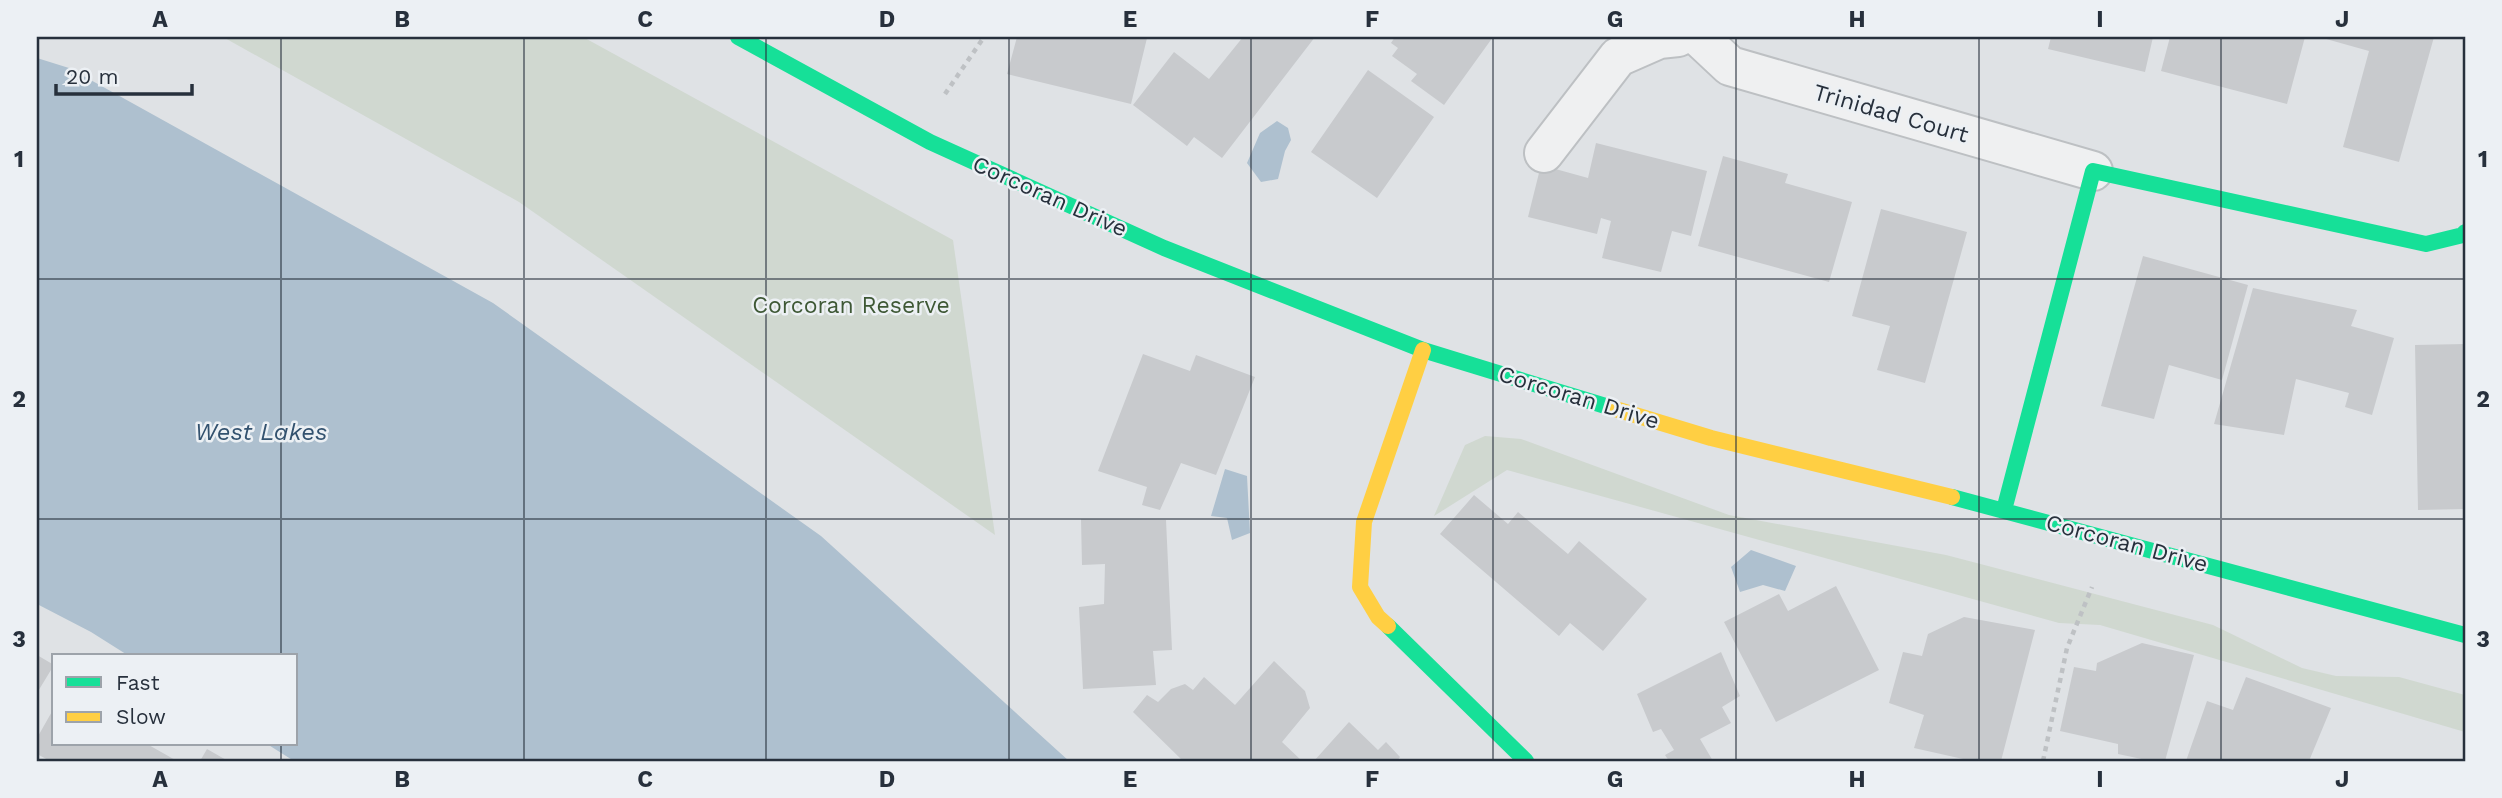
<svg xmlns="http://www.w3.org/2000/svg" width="2502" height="798" font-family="'Work Sans',sans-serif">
  <rect width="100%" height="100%" fill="#dfe2e5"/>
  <path fill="#d0d8d0" d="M 223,37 L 583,37 L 953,240 L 995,535 L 519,202 Z
    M 1485,436 L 1521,439 L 1729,515 L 1946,555 L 2213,625 L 2302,668 L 2336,676 L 2399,677 L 2465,695 L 2465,732 L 2100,625 L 2059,623 L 1507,470 L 1434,516 L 1465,445 Z"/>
  <path fill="#aec0cf" d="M 37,58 L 69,68 L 493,303 L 821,536 L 1069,761 L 294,761 L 267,744 L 296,744 L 296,656 L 129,656 L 91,632 L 37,604 Z
    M 1277,121 L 1288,128 L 1291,140 L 1285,151 L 1278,179 L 1261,182 L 1247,163 L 1260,133 Z
    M 1225,469 L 1247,476 L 1250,533 L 1232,540 L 1227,518 L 1211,516 Z
    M 1751,550 L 1796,566 L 1785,591 L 1763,585 L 1740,592 L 1731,567 Z"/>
  <path fill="#c8cacd" d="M 1017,37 L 1147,38 L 1131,104 L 1007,74 Z
    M 1243,37 L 1315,37 L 1222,158 L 1194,137 L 1187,146 L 1133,105 L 1174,52 L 1209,79 Z
    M 1395,37 L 1493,37 L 1444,105 L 1411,81 L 1417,74 L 1392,56 L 1398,48 L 1391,43 Z
    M 2051,37 L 2153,37 L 2145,72 L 2048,49 Z
    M 2170,37 L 2305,37 L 2287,104 L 2161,71 Z
    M 2319,37 L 2434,37 L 2399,162 L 2343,147 L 2369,51 Z
    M 1368,70 L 1434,117 L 1377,198 L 1311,152 Z
    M 1596,143 L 1707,171 L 1691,236 L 1672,231 L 1661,272 L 1602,258 L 1611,221 L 1601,218 L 1597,234 L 1528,217 L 1541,165 L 1588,178 Z
    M 1723,156 L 1788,174 L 1785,183 L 1852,202 L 1829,282 L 1698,246 Z
    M 1881,209 L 1967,232 L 1925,383 L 1877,370 L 1890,326 L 1852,316 Z
    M 2143,256 L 2248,285 L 2222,380 L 2169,365 L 2154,419 L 2101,406 Z
    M 2253,288 L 2357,310 L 2351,326 L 2394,338 L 2372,415 L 2345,407 L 2349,393 L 2296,379 L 2284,435 L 2214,424 Z
    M 2465,344 L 2465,509 L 2418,510 L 2415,345 Z
    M 1143,354 L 1190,371 L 1196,355 L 1255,377 L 1216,475 L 1181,463 L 1160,510 L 1142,505 L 1147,487 L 1098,471 Z
    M 1474,495 L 1508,524 L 1518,512 L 1568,554 L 1579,541 L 1647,599 L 1603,651 L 1570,623 L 1559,636 L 1440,534 Z
    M 1081,519 L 1166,520 L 1172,650 L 1153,651 L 1156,685 L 1083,689 L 1079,607 L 1104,604 L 1105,564 L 1082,565 Z
    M 1836,586 L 1879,670 L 1776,722 L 1724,622 L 1779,594 L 1788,611 Z
    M 1964,617 L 2035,630 L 2001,761 L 1972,761 L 1914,748 L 1924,715 L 1889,703 L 1903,652 L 1922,656 L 1928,634 Z
    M 2142,643 L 2194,655 L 2165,761 L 2151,761 L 2118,754 L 2118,744 L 2060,731 L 2074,667 L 2096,671 L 2097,663 Z
    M 1721,652 L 1740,696 L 1722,707 L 1731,723 L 1700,739 L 1713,761 L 1669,761 L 1665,755 L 1674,750 L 1661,729 L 1653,732 L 1637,694 Z
    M 37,655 L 54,665 L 37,693 Z
    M 1274,661 L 1305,691 L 1310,708 L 1282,742 L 1302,761 L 1183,761 L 1133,712 L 1147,695 L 1158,702 L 1171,689 L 1185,684 L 1193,690 L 1204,677 L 1235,705 Z
    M 2246,677 L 2331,708 L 2309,761 L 2186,761 L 2207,701 L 2233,710 Z
    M 54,708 L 54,744 L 147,744 L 177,761 L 50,761 L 37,754 L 37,738 Z
    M 1349,722 L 1378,750 L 1386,742 L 1400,757 L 1397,761 L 1314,761 Z
    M 207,749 L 228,761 L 200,761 Z"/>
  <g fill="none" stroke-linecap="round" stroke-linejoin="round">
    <defs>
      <path id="street" d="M 1699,37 L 1730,66 L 2093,171
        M 1544,153 L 1618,57 L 1659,39 L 1678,37"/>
    </defs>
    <use href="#street" stroke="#bdc0c3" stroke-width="42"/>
    <path stroke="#bec1c4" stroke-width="4.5" stroke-dasharray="5 5" stroke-linecap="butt" d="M 945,94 L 984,37
      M 2043,761 L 2067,648 L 2092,587"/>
    <use href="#street" stroke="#eff0f1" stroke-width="38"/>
    <path stroke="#16e098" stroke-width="16" d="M 738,37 L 930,142 L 1164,248 L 1423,350 L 1612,408
      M 1952,497 L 2465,635
      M 2004,510 L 2093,171 L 2426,244 L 2463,235 L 2465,232
      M 1388,626 L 1526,761"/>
    <path stroke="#ffcf43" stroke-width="16" d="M 1612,408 L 1711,438 L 1952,497
      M 1388,626 L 1378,617 L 1360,587 L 1364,522 L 1423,350"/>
  </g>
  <path fill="none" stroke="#27303c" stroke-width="2" stroke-opacity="0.55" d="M 281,37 L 281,656M 524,37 L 524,761M 766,37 L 766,761M 1009,37 L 1009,761M 1251,37 L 1251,761M 1493,37 L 1493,761M 1736,37 L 1736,761M 1979,37 L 1979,761M 2221,37 L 2221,761M 37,279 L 2465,279M 37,519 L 2465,519M 281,744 L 281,761"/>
  <g text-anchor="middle" stroke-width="5" stroke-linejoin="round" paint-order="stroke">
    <g font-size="23" fill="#27303c" stroke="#ecf0f4">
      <text transform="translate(1891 113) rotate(16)" y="8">Trinidad Court</text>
      <text transform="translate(1050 196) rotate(24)" y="8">Corcoran Drive</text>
      <text transform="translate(1579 397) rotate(17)" y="8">Corcoran Drive</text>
      <text transform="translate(2127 543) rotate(15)" y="8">Corcoran Drive</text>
    </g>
    <g font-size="23" fill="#3e5835" stroke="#ecf0f4">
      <text x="851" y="313">Corcoran Reserve</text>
    </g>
    <g font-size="24" font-style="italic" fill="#33526f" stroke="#ecf0f4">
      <text x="261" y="440">West Lakes</text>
    </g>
  </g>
  <rect width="2502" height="798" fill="none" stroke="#ecf0f4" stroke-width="77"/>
  <rect x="52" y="654" width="245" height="91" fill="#ecf0f4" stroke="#9da3aa" stroke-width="2"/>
  <rect x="66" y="677" width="35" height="10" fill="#16e098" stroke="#9da3aa" stroke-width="2"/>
  <text x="116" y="690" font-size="21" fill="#27303c">Fast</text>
  <rect x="66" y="712" width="35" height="10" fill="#ffcf43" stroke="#9da3aa" stroke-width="2"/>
  <text x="116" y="724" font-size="21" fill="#27303c">Slow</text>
  <path d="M56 84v10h136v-10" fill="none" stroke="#27303c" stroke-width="3.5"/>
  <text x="66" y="84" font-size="21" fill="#27303c" stroke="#ecf0f4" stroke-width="5" paint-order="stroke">20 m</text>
  <rect x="38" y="38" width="2426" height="722" fill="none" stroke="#27303c" stroke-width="2.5"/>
  <g font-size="23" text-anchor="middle" font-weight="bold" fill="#27303c">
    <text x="160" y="27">A</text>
    <text x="402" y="27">B</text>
    <text x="645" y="27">C</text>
    <text x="887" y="27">D</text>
    <text x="1130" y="27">E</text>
    <text x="1372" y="27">F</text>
    <text x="1615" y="27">G</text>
    <text x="1857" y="27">H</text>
    <text x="2100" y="27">I</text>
    <text x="2342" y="27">J</text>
    <text x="19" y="167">1</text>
    <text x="2483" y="167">1</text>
    <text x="19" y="407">2</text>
    <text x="2483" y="407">2</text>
    <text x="19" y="647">3</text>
    <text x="2483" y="647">3</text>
    <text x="160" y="787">A</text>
    <text x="402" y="787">B</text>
    <text x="645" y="787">C</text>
    <text x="887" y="787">D</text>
    <text x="1130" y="787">E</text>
    <text x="1372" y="787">F</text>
    <text x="1615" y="787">G</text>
    <text x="1857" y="787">H</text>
    <text x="2100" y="787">I</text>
    <text x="2342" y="787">J</text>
  </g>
</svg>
